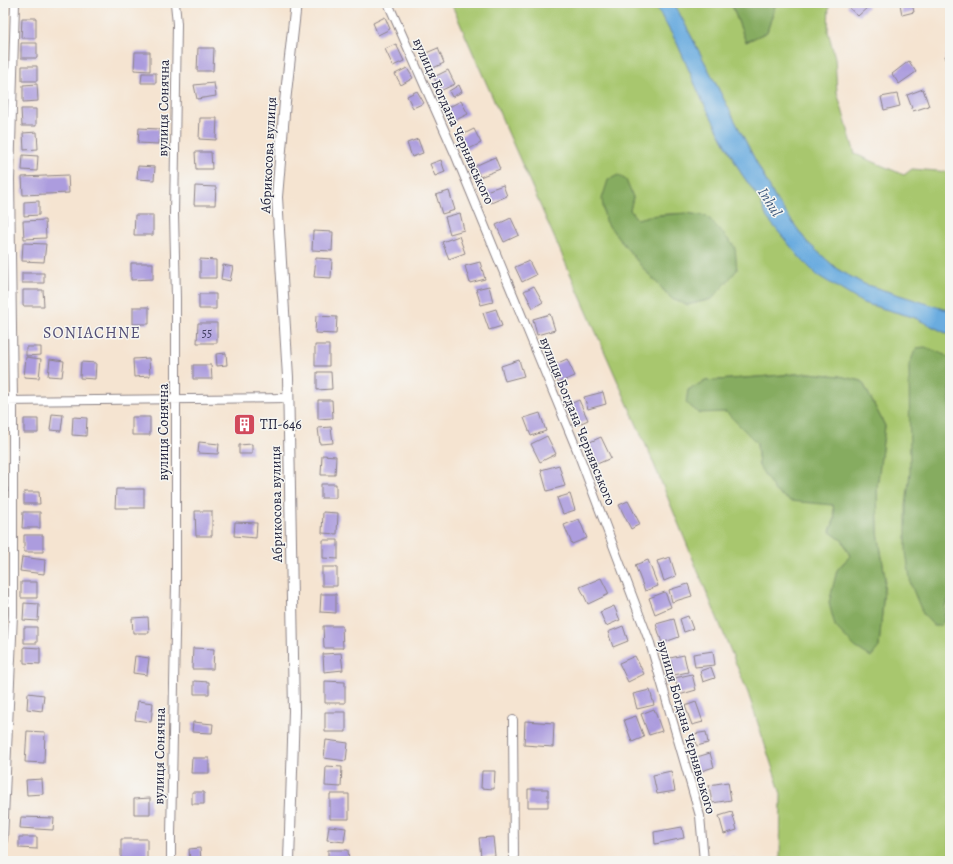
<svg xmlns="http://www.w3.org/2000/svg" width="953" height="864" font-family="Alegreya,serif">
  <rect width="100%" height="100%" fill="#f6f6f2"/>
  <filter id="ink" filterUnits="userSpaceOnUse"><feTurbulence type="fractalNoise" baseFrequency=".025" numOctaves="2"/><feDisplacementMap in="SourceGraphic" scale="8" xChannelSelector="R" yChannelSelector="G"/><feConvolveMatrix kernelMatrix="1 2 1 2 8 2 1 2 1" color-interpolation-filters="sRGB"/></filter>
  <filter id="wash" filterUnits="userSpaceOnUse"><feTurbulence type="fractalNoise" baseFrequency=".012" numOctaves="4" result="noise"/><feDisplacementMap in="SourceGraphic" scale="16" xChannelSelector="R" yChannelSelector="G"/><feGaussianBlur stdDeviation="0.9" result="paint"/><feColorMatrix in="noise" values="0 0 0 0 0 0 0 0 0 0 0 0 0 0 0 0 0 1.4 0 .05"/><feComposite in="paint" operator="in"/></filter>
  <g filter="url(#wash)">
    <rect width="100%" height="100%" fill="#f5e4d1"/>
    <path fill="#a8c76e" stroke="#657454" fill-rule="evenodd" d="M 451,3 L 654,3 L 677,43 L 702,100 L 741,173 L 760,200 L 767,218 L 863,303 L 913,317 L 950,335 L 950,861 L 780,861 L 781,794 L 748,693 L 651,457 ZM 633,197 L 630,210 L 637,220 C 659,212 683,213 707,216 L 712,299 L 687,305 L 672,299 L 642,267 L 605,221 ZM 809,373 L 839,376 L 862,381 L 885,426 L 877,488 L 878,532 L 885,578 L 879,647 L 837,570 L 850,556 L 843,541 L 830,531 L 835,518 L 833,505 L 821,503 L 759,466 L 757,443 L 726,412 L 688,390 L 705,381 Z
      M 674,3 L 731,3 L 746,42 L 767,32 L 776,3 L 829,3 L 828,31 L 835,58 L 837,92 L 855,154 L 904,175 L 912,169 L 950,172 L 950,311 L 864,284 L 837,269 L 807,242 L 775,198 Z"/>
    <path fill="#86ac61" stroke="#54674e" d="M 731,3 L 776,3 L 767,32 L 746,42 Z
      M 618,175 L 626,180 L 633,197 L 630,210 L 637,219 L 649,216 L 686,213 L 707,216 L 735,247 L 737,270 L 712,299 L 687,305 L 672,299 L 642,267 L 605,221 L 602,199 L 608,180 Z
      M 925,347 L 943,354 L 950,359 L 950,597 L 945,606 L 944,621 L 940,626 L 934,626 L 923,614 L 911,585 L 906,552 L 906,505 L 910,472 L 909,365 L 916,348 Z
      M 809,373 L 839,376 L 862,381 L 885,426 L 877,488 L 878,532 L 885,577 L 879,647 L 871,657 L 855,647 L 835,626 L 829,603 L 837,570 L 850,556 L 843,541 L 830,532 L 835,518 L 833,505 L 790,501 L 775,491 L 759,466 L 757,443 L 726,412 L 699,413 L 686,403 L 688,390 L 705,381 Z"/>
    <path fill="#6bacdf" stroke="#46678d" d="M 654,3 L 674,3 L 775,198 L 807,242 L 837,269 L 864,284 L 950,311 L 950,335 L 913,317 L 863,303 L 817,275 L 801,259 L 767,218 L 760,200 L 741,173 L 702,100 L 677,43 Z"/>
    <g id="blocks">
      <path fill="#ac9cde" d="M 851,3 L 864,3 L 868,7 L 858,16 L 847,6 Z
        M 904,3 L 912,3 L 914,12 L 902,15 L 900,4 Z
        M 385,17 L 390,29 L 378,35 L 373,23 Z
        M 22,18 L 36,18 L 36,38 L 21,38 Z
        M 21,43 L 37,43 L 37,58 L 21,58 Z
        M 396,44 L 404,61 L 393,66 L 385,49 Z
        M 198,48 L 214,48 L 213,71 L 197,71 Z
        M 438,48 L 444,63 L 431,69 L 424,54 Z
        M 135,52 L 150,52 L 150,71 L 134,70 Z
        M 950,54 L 950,68 L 948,69 L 945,56 Z
        M 909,61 L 916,72 L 899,84 L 892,74 Z
        M 22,66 L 37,66 L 37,81 L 22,81 Z
        M 407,68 L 413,78 L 401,85 L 395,74 Z
        M 448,70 L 455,84 L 440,91 L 434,77 Z
        M 142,73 L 156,73 L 156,83 L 141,83 Z
        M 214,83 L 216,96 L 197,99 L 194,85 Z
        M 37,84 L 38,101 L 23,102 L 23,85 Z
        M 459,85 L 462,92 L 452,97 L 449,91 Z
        M 923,89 L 929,106 L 913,111 L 907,95 Z
        M 417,91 L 424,103 L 413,108 L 407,96 Z
        M 897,94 L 900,106 L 884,110 L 881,97 Z
        M 461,101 L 468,114 L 454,121 L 447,108 Z
        M 21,109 L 36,109 L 36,126 L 22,126 Z
        M 200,118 L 217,118 L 216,140 L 199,139 Z
        M 139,128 L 159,129 L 158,144 L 138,143 Z
        M 474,129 L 481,143 L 467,150 L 460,136 Z
        M 37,132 L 38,149 L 24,150 L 23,133 Z
        M 418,139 L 423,153 L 412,157 L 407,143 Z
        M 195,152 L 211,152 L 212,169 L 196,169 Z
        M 23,155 L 38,156 L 37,171 L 22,170 Z
        M 495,157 L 500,169 L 480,177 L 475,166 Z
        M 441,160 L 445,172 L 435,176 L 430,164 Z
        M 138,166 L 155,167 L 154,180 L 137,179 Z
        M 68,175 L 69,193 L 23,195 L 22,177 Z
        M 503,185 L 507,196 L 491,203 L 486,191 Z
        M 195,186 L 216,187 L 215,205 L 194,205 Z
        M 449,191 L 455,210 L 442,214 L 436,195 Z
        M 39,201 L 39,215 L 24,216 L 24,202 Z
        M 460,213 L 464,230 L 450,234 L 445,217 Z
        M 135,215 L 153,215 L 153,235 L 134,235 Z
        M 511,218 L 519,235 L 504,242 L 496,225 Z
        M 45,220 L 46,238 L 24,239 L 23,221 Z
        M 313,231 L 333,232 L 332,251 L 312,250 Z
        M 459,236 L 465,253 L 449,259 L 442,242 Z
        M 23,243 L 46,244 L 44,262 L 22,261 Z
        M 316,258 L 332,259 L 331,278 L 314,277 Z
        M 200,259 L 216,260 L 216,278 L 200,278 Z
        M 529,261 L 536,275 L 522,282 L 515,267 Z
        M 480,262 L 485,279 L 470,283 L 465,266 Z
        M 131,263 L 153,263 L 153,279 L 131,280 Z
        M 223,265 L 233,267 L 230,281 L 221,279 Z
        M 22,273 L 44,273 L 44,283 L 22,283 Z
        M 489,286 L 493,302 L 481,305 L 476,289 Z
        M 534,286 L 543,302 L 533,308 L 524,291 Z
        M 23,290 L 43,290 L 44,306 L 23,306 Z
        M 199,294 L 216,294 L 216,309 L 199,309 Z
        M 133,307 L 149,307 L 149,324 L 133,324 Z
        M 496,309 L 502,326 L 489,330 L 483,313 Z
        M 550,314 L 555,330 L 537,335 L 533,319 Z
        M 316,316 L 337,317 L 336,334 L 315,333 Z
        M 198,323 L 217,323 L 217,343 L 197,343 Z
        M 315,345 L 329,345 L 329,366 L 315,366 Z
        M 26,347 L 41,347 L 41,355 L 26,356 Z
        M 226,353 L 227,365 L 217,366 L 216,354 Z
        M 26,357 L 41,359 L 39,378 L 24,377 Z
        M 149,358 L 150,376 L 134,377 L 133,359 Z
        M 50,359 L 64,361 L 62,377 L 48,376 Z
        M 567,359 L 575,376 L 558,383 L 551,366 Z
        M 519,360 L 524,376 L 505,381 L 501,366 Z
        M 81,362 L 96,363 L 95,379 L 80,378 Z
        M 193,365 L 211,365 L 212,379 L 193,379 Z
        M 317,372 L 331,372 L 332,389 L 317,390 Z
        M 603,392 L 606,404 L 588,409 L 584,397 Z
        M 318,400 L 332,400 L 333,418 L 318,419 Z
        M 579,400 L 588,420 L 577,425 L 568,405 Z
        M 540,413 L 546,431 L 531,436 L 524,418 Z
        M 52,414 L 63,415 L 61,431 L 50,430 Z
        M 73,417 L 87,418 L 86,436 L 72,435 Z
        M 132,417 L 150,417 L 150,435 L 132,435 Z
        M 24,419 L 38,419 L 38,433 L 24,433 Z
        M 331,427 L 333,443 L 320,444 L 318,428 Z
        M 547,436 L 556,454 L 540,462 L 531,444 Z
        M 601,437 L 611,458 L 597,464 L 588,443 Z
        M 199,442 L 219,444 L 218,454 L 198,453 Z
        M 252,444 L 252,454 L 239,454 L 239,445 Z
        M 322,455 L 336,456 L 335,475 L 321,475 Z
        M 559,465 L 565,486 L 547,491 L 541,470 Z
        M 321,484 L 336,484 L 336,498 L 321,498 Z
        M 116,489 L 144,489 L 144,508 L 115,508 Z
        M 24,492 L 39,492 L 40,504 L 24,504 Z
        M 570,494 L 575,510 L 563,514 L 557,498 Z
        M 628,501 L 640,524 L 631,529 L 619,505 Z
        M 195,511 L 212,511 L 212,536 L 196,536 Z
        M 23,512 L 40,512 L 40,528 L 22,528 Z
        M 323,512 L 338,513 L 337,534 L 322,533 Z
        M 579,519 L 587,538 L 572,544 L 564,525 Z
        M 235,522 L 257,523 L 256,538 L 234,536 Z
        M 24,535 L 43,535 L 43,552 L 24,552 Z
        M 323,540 L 338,540 L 338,559 L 323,558 Z
        M 22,557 L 45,560 L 44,574 L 20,571 Z
        M 670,557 L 676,576 L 664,581 L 657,561 Z
        M 648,560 L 658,586 L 645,591 L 635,565 Z
        M 322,567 L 337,567 L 337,586 L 322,586 Z
        M 601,578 L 609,594 L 588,604 L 580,587 Z
        M 21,582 L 37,582 L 37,598 L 21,598 Z
        M 688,584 L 692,596 L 672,602 L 669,590 Z
        M 665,592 L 671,607 L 655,614 L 649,598 Z
        M 321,594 L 336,594 L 336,613 L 320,612 Z
        M 24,603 L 39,604 L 38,621 L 23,620 Z
        M 614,606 L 620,620 L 606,626 L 600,612 Z
        M 688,616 L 693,629 L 684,632 L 680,619 Z
        M 148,617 L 149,633 L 133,633 L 132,618 Z
        M 674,619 L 679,637 L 662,643 L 656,624 Z
        M 323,626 L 342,626 L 343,648 L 324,648 Z
        M 623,626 L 628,641 L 613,647 L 608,632 Z
        M 24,627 L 37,627 L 37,643 L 24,643 Z
        M 24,647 L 40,648 L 40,664 L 24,663 Z
        M 193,648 L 214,649 L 213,669 L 192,669 Z
        M 713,651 L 715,665 L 695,667 L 693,654 Z
        M 341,653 L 343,670 L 324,672 L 323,654 Z
        M 684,655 L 688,672 L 674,675 L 670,658 Z
        M 135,656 L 149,658 L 147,675 L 133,673 Z
        M 635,656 L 644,674 L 628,682 L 619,663 Z
        M 711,667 L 715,678 L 703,682 L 700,671 Z
        M 692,674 L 696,690 L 679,695 L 675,678 Z
        M 194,681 L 209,682 L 209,694 L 194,694 Z
        M 325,681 L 345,682 L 345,703 L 325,703 Z
        M 650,690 L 654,705 L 637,709 L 633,694 Z
        M 28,693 L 44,695 L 42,711 L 27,709 Z
        M 138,701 L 153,703 L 151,722 L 135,720 Z
        M 696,702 L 703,722 L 692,725 L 685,706 Z
        M 654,709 L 662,731 L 649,735 L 641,714 Z
        M 325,712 L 346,712 L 346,732 L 325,732 Z
        M 636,716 L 644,737 L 632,742 L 624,720 Z
        M 525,721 L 554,723 L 553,747 L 524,745 Z
        M 193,722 L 213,724 L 212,733 L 192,732 Z
        M 27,731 L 45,732 L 44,763 L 25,762 Z
        M 706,732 L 708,743 L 697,746 L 694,734 Z
        M 326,740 L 348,743 L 346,761 L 324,758 Z
        M 710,753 L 714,767 L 698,772 L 694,758 Z
        M 192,758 L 209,758 L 209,773 L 191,773 Z
        M 326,766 L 342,767 L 341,787 L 325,786 Z
        M 482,771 L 495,771 L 494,789 L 481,788 Z
        M 671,771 L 675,791 L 657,794 L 653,775 Z
        M 42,779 L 43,794 L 27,795 L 26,780 Z
        M 728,782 L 731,800 L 712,803 L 709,785 Z
        M 528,789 L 548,789 L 548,807 L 528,807 Z
        M 192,792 L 204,792 L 204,804 L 192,804 Z
        M 330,794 L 349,794 L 349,819 L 330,819 Z
        M 150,798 L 150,814 L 134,814 L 134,799 Z
        M 732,812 L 737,830 L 724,834 L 719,816 Z
        M 21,817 L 54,818 L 53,830 L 20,828 Z
        M 329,826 L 346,828 L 344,842 L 327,840 Z
        M 682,827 L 684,838 L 655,844 L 654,832 Z
        M 19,837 L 37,837 L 37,849 L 19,848 Z
        M 493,837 L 495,856 L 481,857 L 479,838 Z
        M 121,839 L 147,839 L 147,861 L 121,861 Z
        M 200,848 L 201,861 L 190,861 L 189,849 Z
        M 328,850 L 348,850 L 349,861 L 328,861 Z
        M 735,858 L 735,861 L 723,861 L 723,859 Z"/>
    </g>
  </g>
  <g filter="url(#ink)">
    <use href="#blocks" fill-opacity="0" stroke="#8c8386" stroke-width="1"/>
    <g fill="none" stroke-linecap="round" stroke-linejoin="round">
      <defs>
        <path id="minor" d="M 388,3 L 455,154 L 577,450 L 650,643 L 700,816 L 704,861
          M 3,401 L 288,398
          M 513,720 L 514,861
          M 3,840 L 13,614 L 13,401 L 10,180 L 15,3
          M 171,861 L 171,835 L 176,584 L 176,298 L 174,214 L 177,24 L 175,3"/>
        <path id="tertiary" d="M 289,861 L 294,711 L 288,377 L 277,197 L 285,102 L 296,3"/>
      </defs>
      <use href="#minor" stroke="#8c8386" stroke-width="10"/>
      <use href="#tertiary" stroke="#8c8386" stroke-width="12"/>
      <use href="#minor" stroke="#fff" stroke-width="8"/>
      <use href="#tertiary" stroke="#fff" stroke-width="10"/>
    </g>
  </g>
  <defs>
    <symbol id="building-square" viewBox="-11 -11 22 22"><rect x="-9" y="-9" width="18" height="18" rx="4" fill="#d1495b" stroke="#f6f6f2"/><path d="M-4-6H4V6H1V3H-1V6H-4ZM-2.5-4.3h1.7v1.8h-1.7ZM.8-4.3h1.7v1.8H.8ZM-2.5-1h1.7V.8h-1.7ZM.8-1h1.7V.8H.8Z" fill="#fff"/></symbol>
  </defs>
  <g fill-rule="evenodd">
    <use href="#building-square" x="232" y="412" width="25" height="25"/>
  </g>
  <g text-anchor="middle" stroke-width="3" stroke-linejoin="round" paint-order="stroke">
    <g font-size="12" fill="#444064">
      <text x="207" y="337">55</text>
    </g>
    <g font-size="14" fill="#22223b" stroke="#f6f6f2">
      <text transform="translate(163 108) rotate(-89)" y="5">вулиця Сонячна</text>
      <text transform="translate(454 121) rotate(66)" y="5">вулиця Богдана Чернявського</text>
      <text transform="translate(268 155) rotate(-87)" y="5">Абрикосова вулиця</text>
      <text transform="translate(578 421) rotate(68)" y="5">вулиця Богдана Чернявського</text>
      <text transform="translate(163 432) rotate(-90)" y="5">вулиця Сонячна</text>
      <text transform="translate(276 504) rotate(-91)" y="5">Абрикосова вулиця</text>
      <text transform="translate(687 727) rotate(74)" y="5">вулиця Богдана Чернявського</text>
      <text transform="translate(159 756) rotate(-89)" y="5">вулиця Сонячна</text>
    </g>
    <g font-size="14" fill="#22223b" stroke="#f6f6f2" text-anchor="start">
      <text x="260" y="429">ТП-646</text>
    </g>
    <g font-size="15" font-style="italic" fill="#3f597d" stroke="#f6f6f2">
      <text transform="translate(770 202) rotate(58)" y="5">Inhul</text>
    </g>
    <g font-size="16" letter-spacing="1" fill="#524d74" stroke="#f6f6f2">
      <text x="92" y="338">SONIACHNE</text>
    </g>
  </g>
  <rect width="953" height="864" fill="none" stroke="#f6f6f2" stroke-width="16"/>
</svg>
